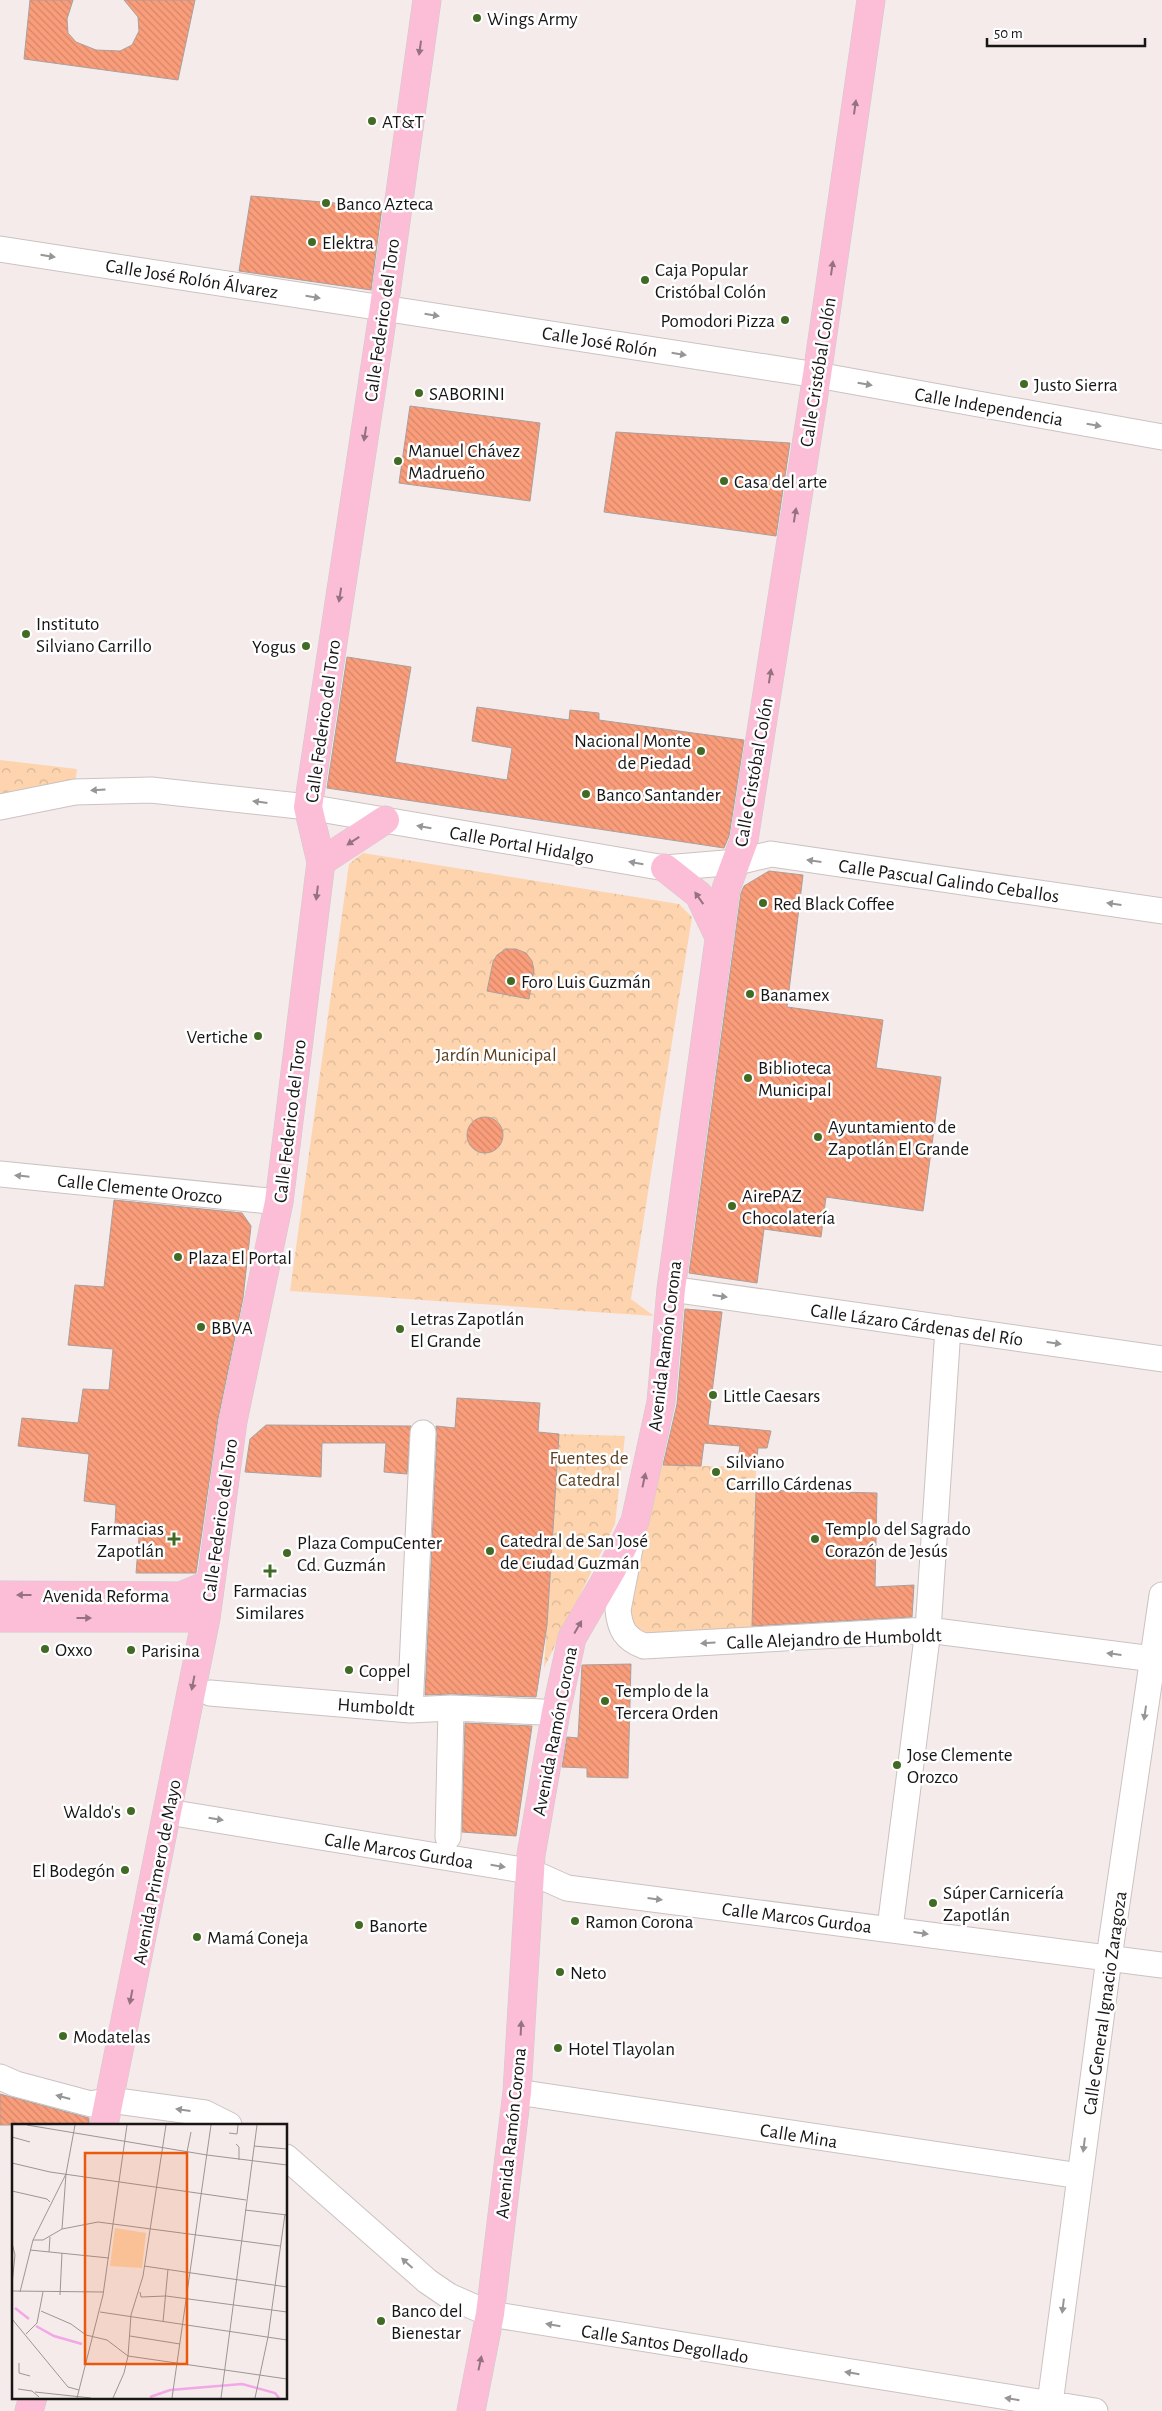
<svg xmlns="http://www.w3.org/2000/svg" width="1162" height="2411" font-family="'Alegreya Sans',sans-serif">
  <defs>
    <pattern id="park-crowns" width="20" height="18" patternUnits="userSpaceOnUse" patternTransform="scale(1.25)"><rect width="20" height="18" fill="#fdd4ae"/><path d="M2 6a3 3 0 1 1 6 0M12 15a3 3 0 1 1 6 0" fill="none" stroke="#d8b595"/></pattern>
    <pattern id="building-back-hatch" width="6" height="6" patternUnits="userSpaceOnUse" patternTransform="scale(1.25)"><rect width="6" height="6" fill="#f99d7b"/><path d="M-1 5l2 2M0 0l6 6M5-1l2 2" fill="none" stroke="#d58669"/></pattern>
  </defs>
  <rect width="100%" height="100%" fill="#f5ebeb"/>
  <path fill="url(#park-crowns)" d="M 0,760 L 77,769 L 75,784 L 0,796 Z
    M 363,853 L 679,904 L 692,917 L 631,1299 L 654,1316 L 290,1291 L 349,864 Z
    M 559,1434 L 625,1436 L 615,1524 L 544,1668 Z
    M 654,1465 L 756,1467 L 752,1633 L 655,1638 L 634,1630 L 628,1608 Z"/>
  <path fill="url(#building-back-hatch)" stroke="#a9a09d" d="M 30,0 L 73,0 L 67,19 L 68,33 L 76,42 L 96,50 L 120,51 L 132,45 L 139,31 L 138,17 L 124,0 L 195,0 L 178,80 L 24,59 Z
    M 251,196 L 382,207 L 371,290 L 239,271 Z
    M 410,406 L 540,423 L 530,501 L 399,483 Z
    M 616,432 L 790,443 L 776,536 L 604,512 Z
    M 347,657 L 411,667 L 395,762 L 507,780 L 512,748 L 472,741 L 477,707 L 569,720 L 570,710 L 599,713 L 599,720 L 744,740 L 729,836 L 724,848 L 327,788 Z
    M 769,871 L 803,875 L 787,1007 L 883,1020 L 876,1068 L 941,1077 L 923,1211 L 826,1197 L 821,1237 L 764,1229 L 757,1283 L 689,1273 L 741,893 L 744,886 Z
    M 506,949 L 516,949 L 526,953 L 532,961 L 534,970 L 529,999 L 487,991 L 493,962 L 497,955 Z
    M467 1135a18 18 0 1 1 36 0a18 18 0 1 1-36 0Z
    M 114,1200 L 242,1213 L 251,1226 L 243,1298 L 218,1419 L 196,1573 L 136,1573 L 140,1525 L 115,1524 L 116,1505 L 84,1501 L 89,1454 L 18,1446 L 22,1418 L 78,1423 L 83,1389 L 109,1390 L 113,1349 L 68,1345 L 75,1285 L 104,1287 Z
    M 685,1309 L 722,1312 L 708,1425 L 771,1431 L 767,1448 L 758,1448 L 756,1467 L 737,1466 L 740,1446 L 704,1443 L 701,1466 L 663,1465 L 677,1404 Z
    M 457,1398 L 540,1403 L 538,1432 L 559,1434 L 547,1625 L 536,1697 L 452,1694 L 425,1695 L 437,1434 L 436,1426 L 455,1428 Z
    M 266,1425 L 411,1426 L 407,1474 L 384,1472 L 386,1443 L 322,1443 L 321,1477 L 245,1472 L 250,1439 Z
    M 756,1490 L 877,1493 L 875,1587 L 914,1585 L 912,1617 L 752,1626 Z
    M 631,1664 L 628,1778 L 587,1777 L 587,1768 L 562,1767 L 567,1737 L 578,1738 L 582,1665 Z
    M 465,1723 L 532,1726 L 516,1836 L 462,1832 Z
    M 0,2094 L 89,2118 L 89,2125 L 0,2125 Z"/>
  <g fill="none" stroke-linecap="round" stroke-linejoin="round">
    <defs>
      <path id="minor" d="M 0,249 L 817,375 L 1162,437
        M 0,807 L 75,792 L 151,790 L 308,807 L 665,868 L 737,862 L 771,854 L 1162,911
        M 0,1174 L 279,1202
        M 671,1289 L 1162,1359
        M 632,1538 L 618,1610 C 620,1629 625,1639 644,1646 L 928,1630 L 1162,1660
        M 210,1693 L 410,1710 L 451,1708 L 542,1712
        M 410,1710 L 423,1433
        M 168,1812 L 529,1871 L 567,1888 L 1162,1965
        M 448,1837 L 451,1708
        M 890,1928 L 928,1630 L 948,1328
        M 0,2077 L 16,2084 L 91,2104 L 110,2100 L 205,2113 L 229,2125
        M 517,2092 L 1080,2176
        M 286,2157 L 427,2281 L 449,2296 L 490,2314 L 1095,2411
        M 1049,2411 L 1109,1958 L 1162,1595"/>
      <path id="major" d="M 321,862 L 385,820
        M 665,868 L 699,895 L 720,939
        M 0,1595 L 181,1596 L 210,1584
        M 0,1618 L 206,1618
        M 104,2125 L 206,1618 L 233,1421 L 279,1202 L 321,862 L 308,807 L 384,307 L 427,0
        M 29,2411 L 33,2397
        M 471,2411 L 490,2314 L 517,2092 L 531,1855 L 556,1712 L 572,1638 L 612,1569 L 635,1521 L 661,1402 L 671,1289 L 726,889 L 744,840 L 817,375 L 871,0"/>
    </defs>
    <use href="#minor" stroke="#cbc2c1" stroke-width="27"/>
    <use href="#major" stroke="#ccc" stroke-width="29"/>
    <use href="#minor" stroke="#fff" stroke-width="25"/>
    <use href="#major" stroke="#fcbed7" stroke-width="28"/>
  </g>
  <defs><path id="oneway-solid" d="M-6-.8H1V-3.2L6.5 0L1 3.2V.8H-6Z" transform="scale(1.25)"/></defs>
  <g fill="#957280">
    <use href="#oneway-solid" transform="translate(420 48) rotate(98)"/>
    <use href="#oneway-solid" transform="translate(855 107) rotate(-82)"/>
    <use href="#oneway-solid" transform="translate(832 268) rotate(-82)"/>
    <use href="#oneway-solid" transform="translate(365 434) rotate(99)"/>
    <use href="#oneway-solid" transform="translate(795 515) rotate(-81)"/>
    <use href="#oneway-solid" transform="translate(340 595) rotate(99)"/>
    <use href="#oneway-solid" transform="translate(770 676) rotate(-81)"/>
    <use href="#oneway-solid" transform="translate(353 841) rotate(147)"/>
    <use href="#oneway-solid" transform="translate(317 893) rotate(97)"/>
    <use href="#oneway-solid" transform="translate(699 898) rotate(-125)"/>
    <use href="#oneway-solid" transform="translate(644 1480) rotate(-78)"/>
    <use href="#oneway-solid" transform="translate(24 1595) rotate(-180)"/>
    <use href="#oneway-solid" transform="translate(84 1618)"/>
    <use href="#oneway-solid" transform="translate(578 1627) rotate(-60)"/>
    <use href="#oneway-solid" transform="translate(193 1683) rotate(101)"/>
    <use href="#oneway-solid" transform="translate(131 1997) rotate(101)"/>
    <use href="#oneway-solid" transform="translate(521 2028) rotate(-87)"/>
    <use href="#oneway-solid" transform="translate(480 2363) rotate(-78)"/>
  </g>
  <g fill="#979696">
    <use href="#oneway-solid" transform="translate(48 256) rotate(9)"/>
    <use href="#oneway-solid" transform="translate(313 297) rotate(9)"/>
    <use href="#oneway-solid" transform="translate(432 315) rotate(9)"/>
    <use href="#oneway-solid" transform="translate(679 354) rotate(9)"/>
    <use href="#oneway-solid" transform="translate(865 384) rotate(10)"/>
    <use href="#oneway-solid" transform="translate(1094 425) rotate(10)"/>
    <use href="#oneway-solid" transform="translate(98 790) rotate(176)"/>
    <use href="#oneway-solid" transform="translate(260 802) rotate(-173)"/>
    <use href="#oneway-solid" transform="translate(424 827) rotate(-170)"/>
    <use href="#oneway-solid" transform="translate(814 861) rotate(-172)"/>
    <use href="#oneway-solid" transform="translate(636 863) rotate(-170)"/>
    <use href="#oneway-solid" transform="translate(1114 904) rotate(-172)"/>
    <use href="#oneway-solid" transform="translate(22 1176) rotate(-174)"/>
    <use href="#oneway-solid" transform="translate(720 1296) rotate(8)"/>
    <use href="#oneway-solid" transform="translate(1054 1343) rotate(8)"/>
    <use href="#oneway-solid" transform="translate(708 1643) rotate(176)"/>
    <use href="#oneway-solid" transform="translate(1114 1654) rotate(-173)"/>
    <use href="#oneway-solid" transform="translate(1145 1713) rotate(98)"/>
    <use href="#oneway-solid" transform="translate(216 1819) rotate(9)"/>
    <use href="#oneway-solid" transform="translate(498 1866) rotate(9)"/>
    <use href="#oneway-solid" transform="translate(655 1899) rotate(7)"/>
    <use href="#oneway-solid" transform="translate(921 1933) rotate(8)"/>
    <use href="#oneway-solid" transform="translate(63 2097) rotate(-165)"/>
    <use href="#oneway-solid" transform="translate(183 2110) rotate(-172)"/>
    <use href="#oneway-solid" transform="translate(1084 2145) rotate(97)"/>
    <use href="#oneway-solid" transform="translate(407 2263) rotate(-138)"/>
    <use href="#oneway-solid" transform="translate(1063 2306) rotate(97)"/>
    <use href="#oneway-solid" transform="translate(553 2325) rotate(-170)"/>
    <use href="#oneway-solid" transform="translate(852 2373) rotate(-171)"/>
    <use href="#oneway-solid" transform="translate(1012 2399) rotate(-171)"/>
  </g>
  <g fill="#416a25" stroke="#fff" stroke-width="2">
    <circle cx="477" cy="18" r="5"/>
    <circle cx="372" cy="121" r="5"/>
    <circle cx="326" cy="203" r="5"/>
    <circle cx="312" cy="242" r="5"/>
    <circle cx="645" cy="280" r="5"/>
    <circle cx="785" cy="320" r="5"/>
    <circle cx="1024" cy="384" r="5"/>
    <circle cx="419" cy="393" r="5"/>
    <circle cx="398" cy="461" r="5"/>
    <circle cx="724" cy="481" r="5"/>
    <circle cx="26" cy="634" r="5"/>
    <circle cx="306" cy="646" r="5"/>
    <circle cx="701" cy="751" r="5"/>
    <circle cx="586" cy="794" r="5"/>
    <circle cx="763" cy="903" r="5"/>
    <circle cx="511" cy="981" r="5"/>
    <circle cx="750" cy="994" r="5"/>
    <circle cx="258" cy="1036" r="5"/>
    <circle cx="748" cy="1078" r="5"/>
    <circle cx="818" cy="1137" r="5"/>
    <circle cx="732" cy="1206" r="5"/>
    <circle cx="178" cy="1257" r="5"/>
    <circle cx="201" cy="1327" r="5"/>
    <circle cx="400" cy="1329" r="5"/>
    <circle cx="713" cy="1395" r="5"/>
    <circle cx="716" cy="1472" r="5"/>
    <path d="M171.5 1531.5h5v5h5v5h-5v5h-5v-5h-5v-5h5z"/>
    <circle cx="815" cy="1539" r="5"/>
    <circle cx="490" cy="1551" r="5"/>
    <circle cx="287" cy="1553" r="5"/>
    <path d="M267.5 1563.5h5v5h5v5h-5v5h-5v-5h-5v-5h5z"/>
    <circle cx="45" cy="1649" r="5"/>
    <circle cx="131" cy="1650" r="5"/>
    <circle cx="349" cy="1670" r="5"/>
    <circle cx="605" cy="1701" r="5"/>
    <circle cx="897" cy="1765" r="5"/>
    <circle cx="131" cy="1811" r="5"/>
    <circle cx="125" cy="1870" r="5"/>
    <circle cx="933" cy="1903" r="5"/>
    <circle cx="575" cy="1921" r="5"/>
    <circle cx="359" cy="1925" r="5"/>
    <circle cx="197" cy="1937" r="5"/>
    <circle cx="560" cy="1972" r="5"/>
    <circle cx="63" cy="2036" r="5"/>
    <circle cx="558" cy="2048" r="5"/>
    <circle cx="381" cy="2321" r="5"/>
  </g>
  <g text-anchor="middle" stroke-width="5" stroke-linejoin="round" paint-order="stroke">
    <g font-size="19" fill="#181515" stroke="#fff" text-anchor="start">
      <text x="487" y="25">Wings Army</text>
      <text x="382" y="128">AT&amp;T</text>
      <text x="336" y="210">Banco Azteca</text>
      <text x="322" y="249">Elektra</text>
      <text x="655" y="276">Caja Popular<tspan x="655" dy="22">Cristóbal Colón</tspan></text>
      <text x="775" y="327" text-anchor="end">Pomodori Pizza</text>
      <text x="1034" y="391">Justo Sierra</text>
      <text x="429" y="400">SABORINI</text>
      <text x="408" y="457">Manuel Chávez<tspan x="408" dy="22">Madrueño</tspan></text>
      <text x="734" y="488">Casa del arte</text>
      <text x="36" y="630">Instituto<tspan x="36" dy="22">Silviano Carrillo</tspan></text>
      <text x="296" y="653" text-anchor="end">Yogus</text>
      <text x="691" y="747" text-anchor="end">Nacional Monte<tspan x="691" dy="22">de Piedad</tspan></text>
      <text x="596" y="801">Banco Santander</text>
      <text x="773" y="910">Red Black Coffee</text>
      <text x="521" y="988">Foro Luis Guzmán</text>
      <text x="760" y="1001">Banamex</text>
      <text x="248" y="1043" text-anchor="end">Vertiche</text>
      <text x="758" y="1074">Biblioteca<tspan x="758" dy="22">Municipal</tspan></text>
      <text x="828" y="1133">Ayuntamiento de<tspan x="828" dy="22">Zapotlán El Grande</tspan></text>
      <text x="742" y="1202">AirePAZ<tspan x="742" dy="22">Chocolatería</tspan></text>
      <text x="188" y="1264">Plaza El Portal</text>
      <text x="410" y="1325">Letras Zapotlán<tspan x="410" dy="22">El Grande</tspan></text>
      <text x="211" y="1334">BBVA</text>
      <text x="723" y="1402">Little Caesars</text>
      <text x="726" y="1468">Silviano<tspan x="726" dy="22">Carrillo Cárdenas</tspan></text>
      <text x="164" y="1535" text-anchor="end">Farmacias<tspan x="164" dy="22">Zapotlán</tspan></text>
      <text x="825" y="1535">Templo del Sagrado<tspan x="825" dy="22">Corazón de Jesús</tspan></text>
      <text x="500" y="1547">Catedral de San José<tspan x="500" dy="22">de Ciudad Guzmán</tspan></text>
      <text x="297" y="1549">Plaza CompuCenter<tspan x="297" dy="22">Cd. Guzmán</tspan></text>
      <text x="270" y="1597" text-anchor="middle">Farmacias<tspan x="270" dy="22">Similares</tspan></text>
      <text x="55" y="1656">Oxxo</text>
      <text x="141" y="1657">Parisina</text>
      <text x="359" y="1677">Coppel</text>
      <text x="615" y="1697">Templo de la<tspan x="615" dy="22">Tercera Orden</tspan></text>
      <text x="907" y="1761">Jose Clemente<tspan x="907" dy="22">Orozco</tspan></text>
      <text x="121" y="1818" text-anchor="end">Waldo's</text>
      <text x="115" y="1877" text-anchor="end">El Bodegón</text>
      <text x="943" y="1899">Súper Carnicería<tspan x="943" dy="22">Zapotlán</tspan></text>
      <text x="585" y="1928">Ramon Corona</text>
      <text x="369" y="1932">Banorte</text>
      <text x="207" y="1944">Mamá Coneja</text>
      <text x="570" y="1979">Neto</text>
      <text x="73" y="2043">Modatelas</text>
      <text x="568" y="2055">Hotel Tlayolan</text>
      <text x="391" y="2317">Banco del<tspan x="391" dy="22">Bienestar</tspan></text>
    </g>
    <g font-size="19" fill="#181515" stroke="#fff">
      <text transform="translate(192 278) rotate(9)" y="7">Calle José Rolón Álvarez</text>
      <text transform="translate(381 320) rotate(-82)" y="7">Calle Federico del Toro</text>
      <text transform="translate(600 341) rotate(9)" y="7">Calle José Rolón</text>
      <text transform="translate(817 372) rotate(-81)" y="7">Calle Cristóbal Colón</text>
      <text transform="translate(989 406) rotate(10)" y="7">Calle Independencia</text>
      <text transform="translate(322 721) rotate(-82)" y="7">Calle Federico del Toro</text>
      <text transform="translate(753 772) rotate(-80)" y="7">Calle Cristóbal Colón</text>
      <text transform="translate(522 844) rotate(10)" y="7">Calle Portal Hidalgo</text>
      <text transform="translate(949 880) rotate(8)" y="7">Calle Pascual Galindo Ceballos</text>
      <text transform="translate(289 1121) rotate(-83)" y="7">Calle Federico del Toro</text>
      <text transform="translate(140 1188) rotate(6)" y="7">Calle Clemente Orozco</text>
      <text transform="translate(917 1324) rotate(8)" y="7">Calle Lázaro Cárdenas del Río</text>
      <text transform="translate(664 1346) rotate(-83)" y="7">Avenida Ramón Corona</text>
      <text transform="translate(219 1520) rotate(-82)" y="7">Calle Federico del Toro</text>
      <text x="106" y="1602">Avenida Reforma</text>
      <text transform="translate(834 1638) rotate(-2)" y="7">Calle Alejandro de Humboldt</text>
      <text transform="translate(376 1706) rotate(4)" y="7">Humboldt</text>
      <text transform="translate(554 1731) rotate(-79)" y="7">Avenida Ramón Corona</text>
      <text transform="translate(399 1850) rotate(9)" y="7">Calle Marcos Gurdoa</text>
      <text transform="translate(156 1872) rotate(-79)" y="7">Avenida Primero de Mayo</text>
      <text transform="translate(797 1917) rotate(7)" y="7">Calle Marcos Gurdoa</text>
      <text transform="translate(1104 2003) rotate(-82)" y="7">Calle General Ignacio Zaragoza</text>
      <text transform="translate(510 2133) rotate(-84)" y="7">Avenida Ramón Corona</text>
      <text transform="translate(799 2135) rotate(9)" y="7">Calle Mina</text>
      <text transform="translate(665 2343) rotate(9)" y="7">Calle Santos Degollado</text>
    </g>
    <g font-size="19" fill="#5c3e20" stroke="#fff">
      <text x="496" y="1061">Jardín Municipal</text>
      <text x="589" y="1464">Fuentes de<tspan x="589" dy="22">Catedral</tspan></text>
    </g>
  </g>
  <g transform="translate(12 2124)">
    <rect width="275" height="275" fill="#f5ebeb"/>
    <path d="M 103,104 L 134,109 L 130,144 L 98,142 Z" fill="#fdd4ae"/>
    <path fill="none" stroke="#f2a7e7" stroke-width="2.5" d="M 3,184 L 17,195M 24,202 L 42,212 L 70,220M 138,273 L 158,266 L 230,260 L 263,269 L 267,274"/>
    <path fill="none" stroke="#9d9595" stroke-width="1" d="M 15,1 L 195,31 L 275,41M 217,9 L 225,10 L 226,1M 0,13 L 18,18M 224,20 L 227,23 L 227,36M 242,22 L 275,25M 175,28 L 179,8M 0,39 L 38,48 L 234,76M 0,67 L 35,75 L 38,78M 233,86 L 275,91M 50,105 L 54,50 L 63,1M 21,116 L 31,116 L 50,105 L 86,98 L 268,122M 0,119 L 3,131 L 0,160M 18,126 L 97,134M 37,128 L 38,113M 132,142 L 275,163M 0,167 L 91,168M 8,168 L 21,116 L 54,50M 128,168 L 129,173 L 154,172 L 275,188M 48,171 L 50,129M 29,187 L 59,200 L 74,211 L 95,216 L 116,232 L 275,255M 88,188 L 275,216M 0,195 L 56,263 L 67,266M 151,198 L 156,145M 14,210 L 25,199 L 31,168M 118,212 L 168,220M 7,239 L 7,249 L 18,252M 6,265 L 20,267 L 27,273M 23,268 L 79,274M 65,274 L 91,171 L 115,1M 101,274 L 112,249 L 116,232 L 119,191 L 131,152 L 154,1M 160,274 L 199,1M 209,274 L 245,1M 243,274 L 256,213 L 273,90"/>
    <path fill="#e8590c" fill-opacity="0.15" stroke="#e8590c" stroke-width="2.5" d="M 73,29 L 175,29 L 175,240 L 73,240 Z"/>
    <rect width="275" height="275" fill="none" stroke="#181515" stroke-width="2.5"/>
  </g>
  <path d="M987 38v8h158v-8" fill="none" stroke="#181515" stroke-width="2.5"/>
  <text x="994" y="38" font-size="15" fill="#181515" stroke="#ffffff" stroke-width="4" paint-order="stroke">50 m</text>
</svg>
